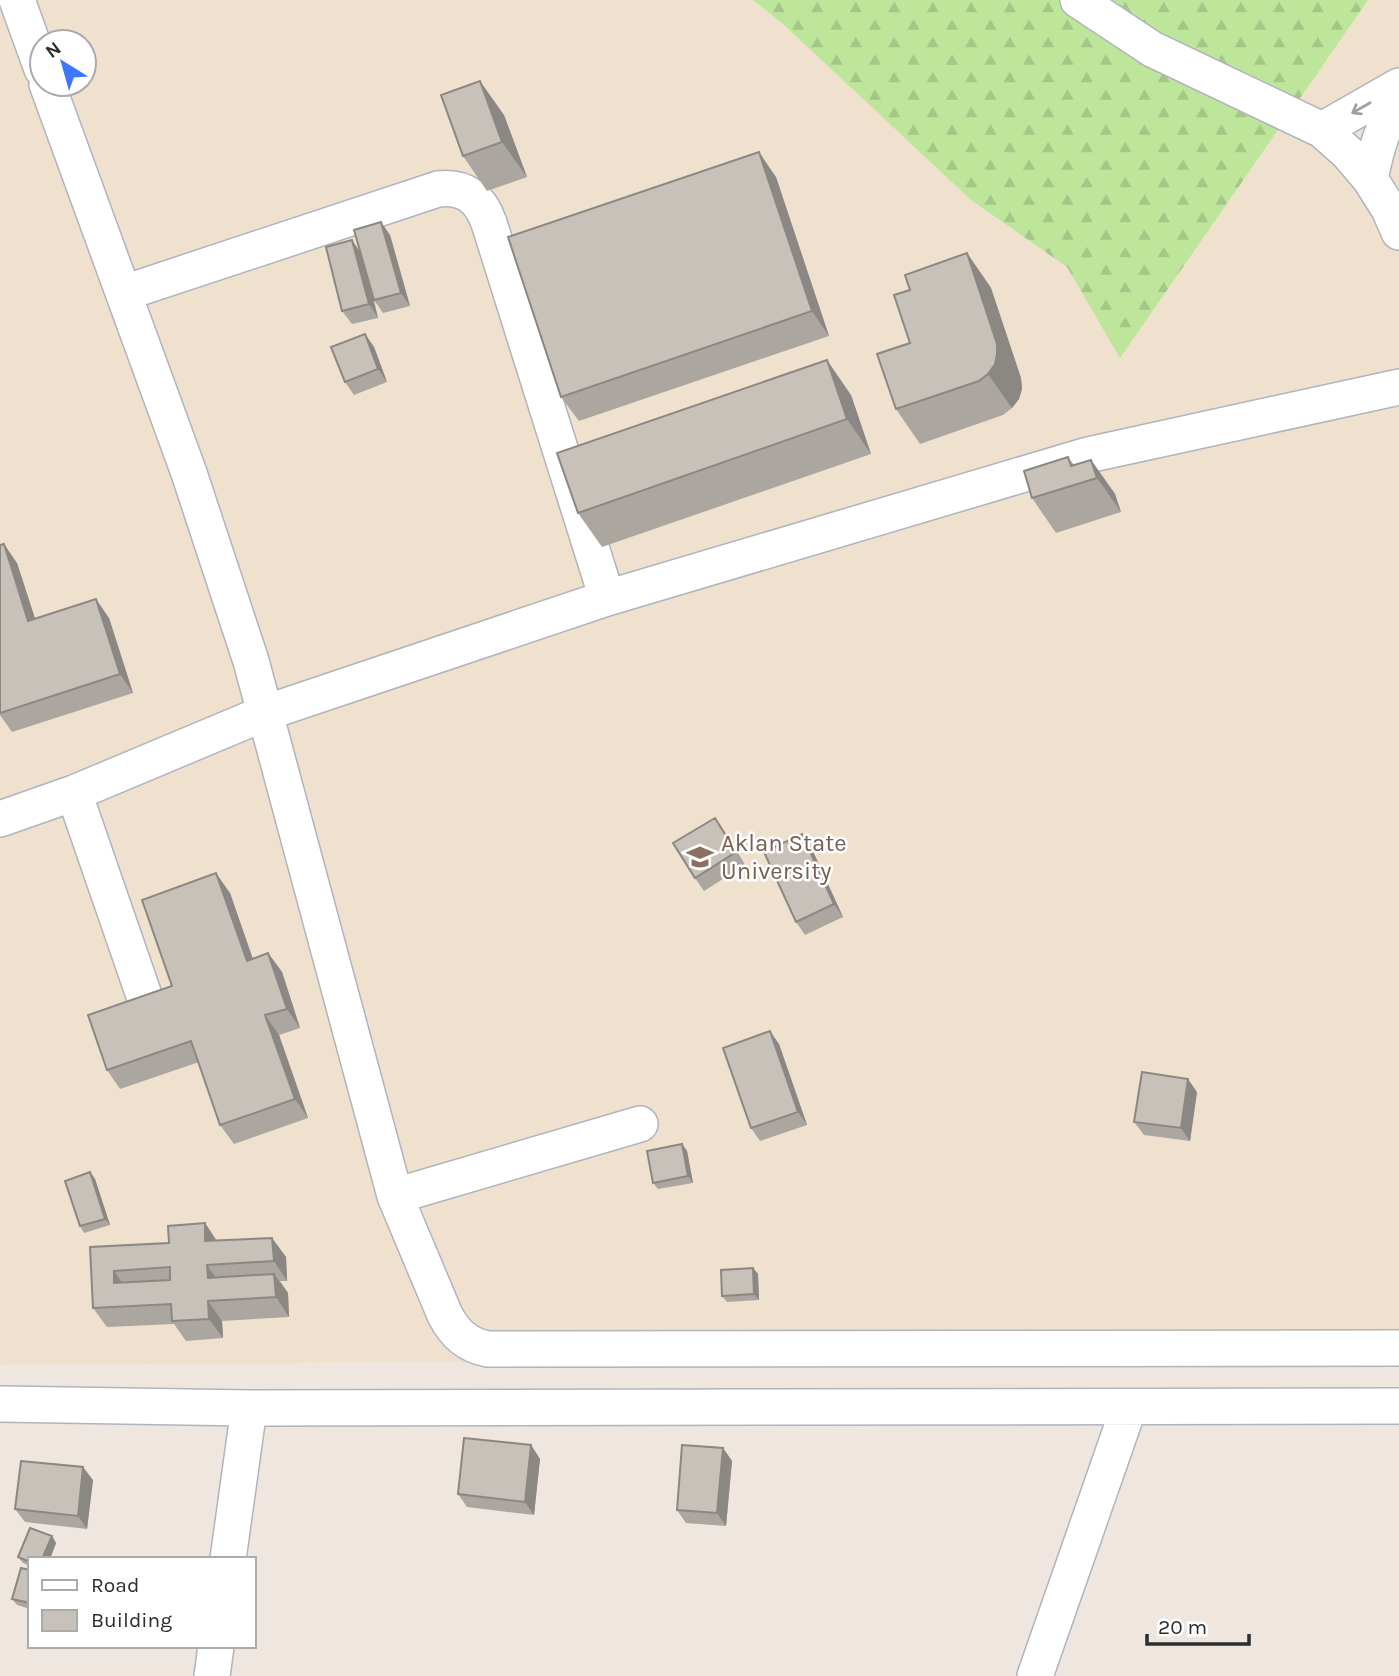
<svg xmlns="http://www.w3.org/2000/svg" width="1399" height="1676" font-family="Karla,sans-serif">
  <defs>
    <pattern id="forest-firs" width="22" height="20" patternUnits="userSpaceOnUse" patternTransform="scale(1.75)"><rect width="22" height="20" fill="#bee69b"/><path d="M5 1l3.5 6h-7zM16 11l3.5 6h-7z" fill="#a4c686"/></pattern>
  </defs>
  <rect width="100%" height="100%" fill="#eee6df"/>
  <path fill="#f0e1cf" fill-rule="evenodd" d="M 0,0 L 753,0 L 785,26 L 971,200 L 1067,267 L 1120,357 L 1368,0 L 1399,0 L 1399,1356 L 0,1365 ZM 42,42 L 84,42 L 84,84 L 42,84 Z"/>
  <path fill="url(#forest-firs)" d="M 753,0 L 1368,0 L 1120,358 L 1067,267 L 971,200 L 785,26 Z"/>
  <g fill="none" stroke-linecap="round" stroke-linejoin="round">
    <defs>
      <path id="minor" d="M 17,0 L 42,69
        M 1078,0 L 1152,49 L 1322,130 L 1348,153 L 1370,179 L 1389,209 L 1399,232
        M 47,84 L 189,473 L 251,661 L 395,1196 L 445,1315 C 455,1334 467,1345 488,1349 L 1399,1348
        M 1322,130 L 1399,86
        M 1370,179 C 1376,150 1381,128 1399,104
        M 124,293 L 438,189 C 465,186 480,198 489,223 L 607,598
        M 74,793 L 148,1007
        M 0,819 L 74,793 L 265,713 L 607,598 L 1088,455 L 1399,387
        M 395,1196 L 640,1124
        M 0,1404 L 249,1408 L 1399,1406
        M 228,1559 L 249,1408
        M 212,1676 L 216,1646
        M 1035,1676 L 1129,1407"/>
    </defs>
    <use href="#minor" stroke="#afb4bd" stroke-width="38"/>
    <use href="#minor" stroke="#fff" stroke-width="35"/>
  </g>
  <path fill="#aba6a0" d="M 504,115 L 527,177 L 487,191 L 463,156 Z
    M 776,177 L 829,336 L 579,421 L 561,397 Z
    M 390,235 L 410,306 L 383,313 L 374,300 L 378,318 L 352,324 L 342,311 L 360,251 Z
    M 967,253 L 991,288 L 1021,378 L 1022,389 L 1019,399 L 1012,408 L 1003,415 L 920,444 L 896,409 L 910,343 L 910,290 Z
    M 365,334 L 374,347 L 387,382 L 354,395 L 345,382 Z
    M 851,395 L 871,454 L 602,547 L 578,513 Z
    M 1068,457 L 1074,465 L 1091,460 L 1115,494 L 1121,512 L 1056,533 L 1032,498 Z
    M 17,563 L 35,619 L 109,618 L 133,693 L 12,732 L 0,715 L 0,713 Z
    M 724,831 L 745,865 L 704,891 L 695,878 Z
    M 802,834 L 811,847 L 843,917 L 805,935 L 796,922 Z
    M 230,893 L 253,959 L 268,953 L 282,972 L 300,1028 L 279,1035 L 308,1118 L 234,1144 L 220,1125 L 199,1062 L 120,1089 L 107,1070 L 172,986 Z
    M 779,1044 L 807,1125 L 760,1141 L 751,1128 Z
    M 1197,1092 L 1190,1141 L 1144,1135 L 1134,1122 Z
    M 682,1144 L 687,1151 L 693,1183 L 658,1189 L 653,1183 Z
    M 90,1172 L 95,1179 L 110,1225 L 84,1233 L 80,1226 Z
    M 205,1223 L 217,1241 L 272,1238 L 286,1257 L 287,1281 L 280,1281 L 288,1293 L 289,1317 L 222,1321 L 223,1338 L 186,1341 L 174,1324 L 107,1327 L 93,1308 L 90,1247 L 169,1243 Z
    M 753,1268 L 758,1274 L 759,1300 L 727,1302 L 722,1296 Z
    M 531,1445 L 540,1459 L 534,1515 L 467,1507 L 458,1494 Z
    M 723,1448 L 732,1461 L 726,1526 L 686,1523 L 677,1510 Z
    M 93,1480 L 87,1529 L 25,1522 L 15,1509 Z
    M 52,1536 L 56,1543 L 50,1559 L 30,1559 L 30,1566 L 23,1563 L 18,1557 Z
    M 30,1570 L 30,1609 L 17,1605 L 12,1599 Z"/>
  <path fill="#8b8782" d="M 480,81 L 504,115 L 527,177 L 502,142 Z
    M 759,152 L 776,177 L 829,336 L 812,311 Z
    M 381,222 L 390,235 L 410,306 L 401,293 Z
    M 352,240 L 361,253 L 378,318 L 369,304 Z
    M 967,253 L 991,288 L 1021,378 L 1022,389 L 1019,399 L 1012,408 L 988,374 Z
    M 365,334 L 374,347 L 387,382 L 378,369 Z
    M 827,360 L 851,395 L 871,454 L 847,419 Z
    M 1091,460 L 1115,494 L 1121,512 L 1097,478 Z
    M 4,544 L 17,563 L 42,640 L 28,621 Z
    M 96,599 L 109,618 L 133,693 L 120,674 Z
    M 715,818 L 724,831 L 745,865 L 736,852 Z
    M 802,834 L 811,847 L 843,917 L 834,904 Z
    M 216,873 L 230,893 L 260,980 L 247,961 Z
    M 268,953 L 282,972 L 300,1028 L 287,1009 Z
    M 265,1015 L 279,1035 L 308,1118 L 295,1099 Z
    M 770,1031 L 779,1044 L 807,1125 L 798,1112 Z
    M 1188,1079 L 1197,1092 L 1190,1141 L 1181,1128 Z
    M 682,1144 L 687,1151 L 693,1183 L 688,1176 Z
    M 90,1172 L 95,1179 L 110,1225 L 105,1219 Z
    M 205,1223 L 218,1243 L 205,1241 Z
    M 272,1238 L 286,1257 L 287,1281 L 274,1261 Z
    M 207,1265 L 220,1284 L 208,1278 Z
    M 753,1268 L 758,1274 L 759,1300 L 754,1294 Z
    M 114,1271 L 127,1290 L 114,1283 Z
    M 274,1274 L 288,1293 L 289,1317 L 276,1297 Z
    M 208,1301 L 222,1321 L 223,1338 L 209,1319 Z
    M 531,1445 L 540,1459 L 534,1515 L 525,1502 Z
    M 723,1448 L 732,1461 L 726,1526 L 717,1513 Z
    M 83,1467 L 93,1480 L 87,1529 L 78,1516 Z
    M 52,1536 L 56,1543 L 50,1559 L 42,1559 Z"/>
  <path fill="#c7c1ba" stroke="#8b8782" stroke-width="2" fill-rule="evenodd" d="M 480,81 L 502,142 L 463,156 L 441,95 Z
    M 759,152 L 812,311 L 561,397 L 508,237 Z
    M 381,222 L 401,293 L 374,300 L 354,230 Z
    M 352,240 L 369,304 L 342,311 L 326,247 Z
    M 967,253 L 997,344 L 997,354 L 995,364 L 988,374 L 979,381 L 896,409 L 877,354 L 910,343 L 894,295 L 910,290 L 905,275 Z
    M 365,334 L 378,369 L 345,382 L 331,347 Z
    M 827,360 L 847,419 L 578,513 L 557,453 Z
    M 1068,457 L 1071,466 L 1091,460 L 1097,478 L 1032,498 L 1024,471 Z
    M 4,544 L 28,621 L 96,599 L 120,674 L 0,713 L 0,545 Z
    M 715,818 L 736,852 L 695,878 L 673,843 Z
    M 802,834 L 834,904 L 796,922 L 764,852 Z
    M 216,873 L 247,961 L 268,953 L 287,1009 L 265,1015 L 295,1099 L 220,1125 L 191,1041 L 107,1070 L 88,1015 L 172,986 L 142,900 Z
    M 770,1031 L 798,1112 L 751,1128 L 723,1048 Z
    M 1142,1072 L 1188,1079 L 1181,1128 L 1134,1122 Z
    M 682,1144 L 688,1176 L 653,1183 L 647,1151 Z
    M 90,1172 L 105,1219 L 80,1226 L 65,1181 Z
    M 205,1223 L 205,1241 L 272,1238 L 274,1261 L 207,1265 L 208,1278 L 274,1274 L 276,1297 L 208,1301 L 209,1319 L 172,1321 L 171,1304 L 93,1308 L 90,1247 L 169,1243 L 168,1226 ZM 170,1267 L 170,1280 L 114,1283 L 114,1271 Z
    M 753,1268 L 754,1294 L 722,1296 L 721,1270 Z
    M 464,1438 L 531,1445 L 525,1502 L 458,1494 Z
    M 682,1445 L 723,1448 L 717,1513 L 677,1510 Z
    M 21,1461 L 83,1467 L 78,1516 L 15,1509 Z
    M 30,1528 L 52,1536 L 42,1559 L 30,1559 L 30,1562 L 18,1557 Z
    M 21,1568 L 30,1570 L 30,1603 L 12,1599 Z"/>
  <defs><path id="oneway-shaft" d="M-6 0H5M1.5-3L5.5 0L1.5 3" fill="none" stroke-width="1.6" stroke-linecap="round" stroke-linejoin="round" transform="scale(1.75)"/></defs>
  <use stroke="#a0a0a0" href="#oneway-shaft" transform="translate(1361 108) rotate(150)"/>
  <defs>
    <symbol id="university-bare" viewBox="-9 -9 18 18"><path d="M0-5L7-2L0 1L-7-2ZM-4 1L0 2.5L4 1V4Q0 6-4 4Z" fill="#8d6e63" stroke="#fff" stroke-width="2.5" paint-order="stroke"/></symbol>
  </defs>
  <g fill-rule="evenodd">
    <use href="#university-bare" x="681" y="838" width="38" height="38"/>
  </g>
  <g text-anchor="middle" stroke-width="5" stroke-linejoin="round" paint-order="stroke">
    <g font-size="24" fill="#785e54" stroke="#fff" text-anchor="start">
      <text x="721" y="851">Aklan State<tspan x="721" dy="28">University</tspan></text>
    </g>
  </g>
  <rect x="28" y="1557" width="228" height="91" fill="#ffffff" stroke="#ababab" stroke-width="2"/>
  <rect x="42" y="1580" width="35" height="10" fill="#ffffff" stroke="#ababab" stroke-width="2"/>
  <text x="91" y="1592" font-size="21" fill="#2d2d2d">Road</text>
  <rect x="42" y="1610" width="35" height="21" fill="#c7c1ba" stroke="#ababab" stroke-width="2"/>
  <text x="91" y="1627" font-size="21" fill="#2d2d2d">Building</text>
  <g transform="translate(63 63) rotate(323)"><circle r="33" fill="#ffffff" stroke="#ababab" stroke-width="2"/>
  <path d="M0-5L12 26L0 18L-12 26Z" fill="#3c78ff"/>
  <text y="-10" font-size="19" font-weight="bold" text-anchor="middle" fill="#2d2d2d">N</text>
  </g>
  <path d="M1147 1634v10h102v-10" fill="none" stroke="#2d2d2d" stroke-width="3.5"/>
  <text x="1158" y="1634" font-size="21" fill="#2d2d2d" stroke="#ffffff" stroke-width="5" paint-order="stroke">20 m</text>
</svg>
